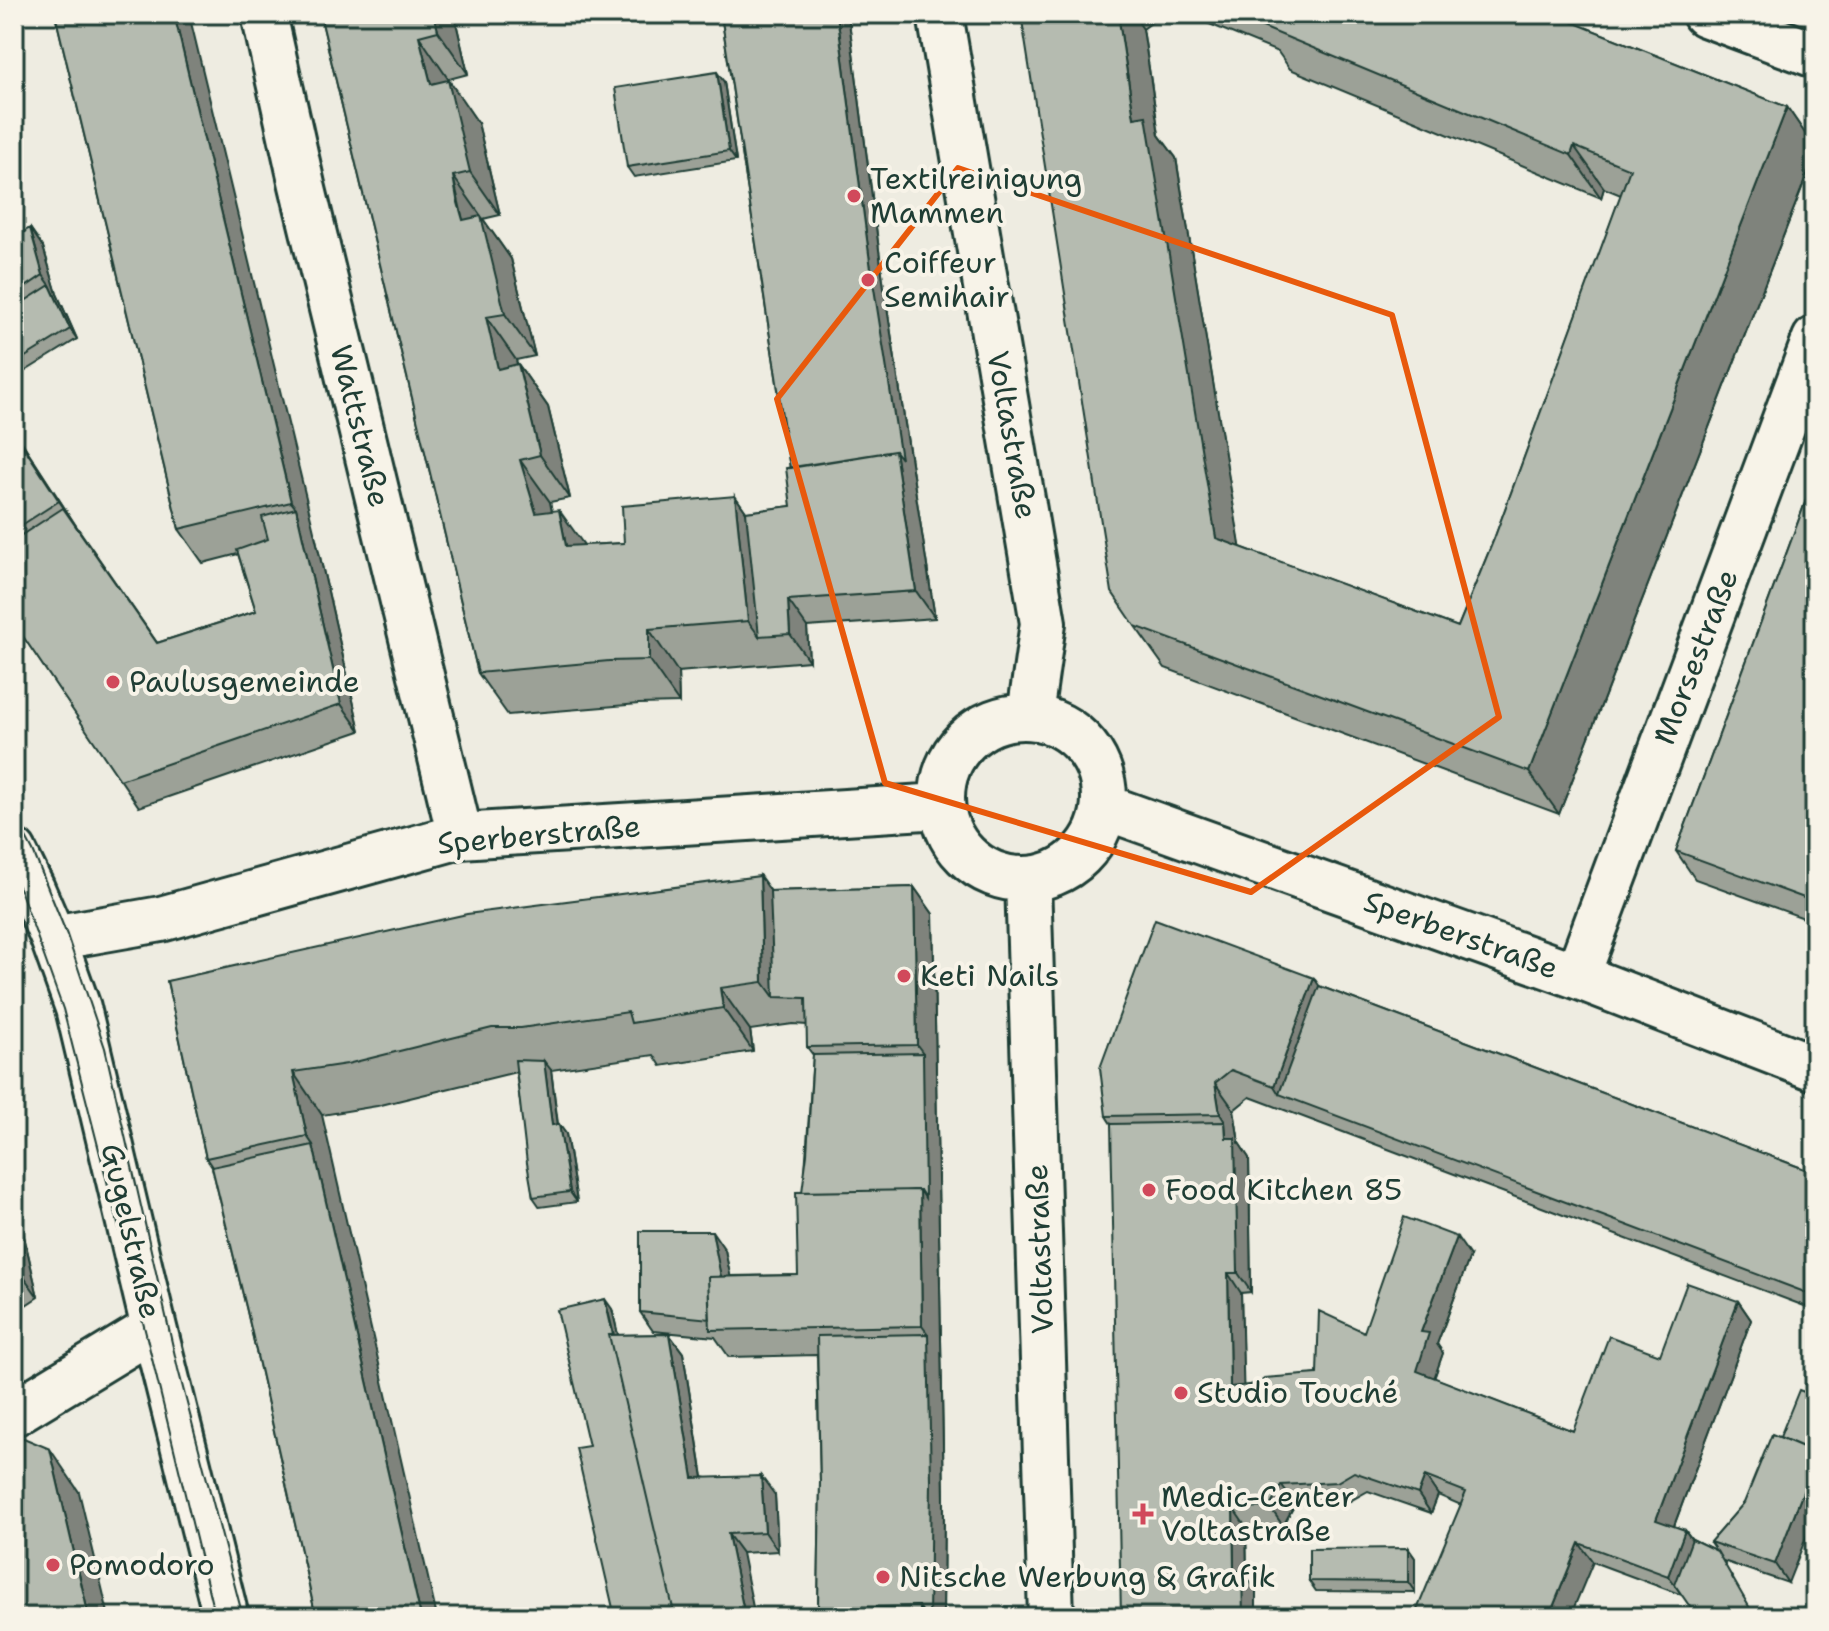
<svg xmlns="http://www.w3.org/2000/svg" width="1829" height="1631" font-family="'Shantell Sans',sans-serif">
  <rect width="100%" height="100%" fill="#eeece1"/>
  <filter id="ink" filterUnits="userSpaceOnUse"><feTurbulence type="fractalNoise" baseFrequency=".0125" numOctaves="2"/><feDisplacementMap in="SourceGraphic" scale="16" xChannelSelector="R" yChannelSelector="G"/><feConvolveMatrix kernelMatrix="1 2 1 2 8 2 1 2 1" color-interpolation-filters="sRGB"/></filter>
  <g filter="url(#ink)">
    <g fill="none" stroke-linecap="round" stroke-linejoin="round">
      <defs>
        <path id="minor" d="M 264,14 L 302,185 L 460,836
          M 940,14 L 1043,623 L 1030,715
          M 1705,14 L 1815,55
          M942 798a81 81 0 1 1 162 0a81 81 0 1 1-162 0Z
          M 1105,807 L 1577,976 L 1815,1068
          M 14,852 L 32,889 L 53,938 L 78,1008 L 154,1328 L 226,1617
          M 1028,880 L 1051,1617
          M 53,938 L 161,919 L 460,836 L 941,806
          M 1577,976 L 1815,339
          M 14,1413 L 154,1328"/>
      </defs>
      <use href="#minor" stroke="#1f3d34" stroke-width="50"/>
      <use href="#minor" stroke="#f7f3e8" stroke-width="44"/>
      <path stroke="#1f3d34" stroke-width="2" d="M 14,815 L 33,851 L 67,935 L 105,1048 L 178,1369 L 243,1617
        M 14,879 L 21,892 L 63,1009 L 146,1334 L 215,1617"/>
    </g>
    <path fill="#9ca197" stroke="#1f3d34" stroke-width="2" d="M 55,14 L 315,535 L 360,731 L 139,807 L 14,623 L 14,430 L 82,535 L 157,643 L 256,611 L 238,554 L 203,563 L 179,529 Z
      M 320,14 L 454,14 L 468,74 L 449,79 L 449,82 L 478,123 L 500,215 L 483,219 L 511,259 L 535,356 L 516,360 L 517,364 L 518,364 L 548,407 L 570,498 L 550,502 L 552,511 L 584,545 L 624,543 L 735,496 L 746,512 L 791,506 L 790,468 L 721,14 L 848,14 L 884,288 L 935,618 L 807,627 L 809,661 L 678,672 L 679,703 L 639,704 L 508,715 L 478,673 Z
      M 1021,14 L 1163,14 L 1143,29 L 1159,135 L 1176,158 L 1240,547 L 1458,627 L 1494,539 L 1621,195 L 1604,188 L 1601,198 L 1290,69 L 1278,52 L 1185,14 L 1552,14 L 1787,107 L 1815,148 L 1815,154 L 1559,814 L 1165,668 L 1135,626 Z
      M 724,82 L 736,161 L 634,177 L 627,167 Z
      M 30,228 L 43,247 L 57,294 L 77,339 L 24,372 L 14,358 L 14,238 Z
      M 1815,476 L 1815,922 L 1695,879 L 1676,851 Z
      M 914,887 L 933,914 L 944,1500 L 943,1617 L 808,1617 L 818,1609 L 820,1482 L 817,1355 L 729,1357 L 715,1337 L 653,1331 L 640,1312 L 725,1250 L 730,1276 L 798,1275 L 813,1055 L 807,1047 L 807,1025 L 793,1024 L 750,1030 L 753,1051 L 661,1066 L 654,1055 L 551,1070 L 558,1124 L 566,1134 L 577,1202 L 540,1207 L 533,1197 L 516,1072 L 377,1106 L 322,1115 L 316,1617 L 247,1311 L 212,1167 L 206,1158 L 167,981 L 770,891 Z
      M 1319,986 L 1815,1173 L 1815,1310 L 1250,1097 L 1234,1110 L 1239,1143 L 1249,1158 L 1251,1292 L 1241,1293 L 1243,1386 L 1317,1374 L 1364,1332 L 1470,1256 L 1437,1344 L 1443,1353 L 1434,1378 L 1573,1431 L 1660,1355 L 1738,1301 L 1751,1320 L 1674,1526 L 1685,1530 L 1692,1539 L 1716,1551 L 1710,1542 L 1744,1503 L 1788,1583 L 1723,1561 L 1682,1595 L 1593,1562 L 1438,1495 L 1431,1513 L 1368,1491 L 1350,1501 L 1295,1504 L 1283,1526 L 1246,1527 L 1247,1578 L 1256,1590 L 1256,1617 L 1111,1124 L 1106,1116 Z
      M 14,1193 L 38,1297 L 14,1313 Z
      M 612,1309 L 618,1335 L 669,1334 L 683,1353 L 703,1477 L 775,1495 L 778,1551 L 742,1553 L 589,1446 Z
      M 1408,1548 L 1415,1558 L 1415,1592 L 1316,1591 L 1309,1581 Z"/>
    <path fill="#7f837b" stroke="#1f3d34" stroke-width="2" d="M 174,14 L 189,14 L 315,535 L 360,731 L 341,704 L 296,508 L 291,502 Z
      M 434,14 L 454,14 L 468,74 L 438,31 Z
      M 837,14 L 848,14 L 884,288 L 935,618 L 916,591 L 895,451 Z
      M 1118,14 L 1133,14 L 1143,29 L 1159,135 L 1176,158 L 1246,581 L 1216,538 L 1134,118 Z
      M 419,36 L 478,123 L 500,215 L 470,172 L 431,84 Z
      M 717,72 L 724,82 L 736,161 L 729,151 Z
      M 1787,107 L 1815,148 L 1815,154 L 1559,814 L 1529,772 Z
      M 1574,146 L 1604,188 L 1601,198 L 1571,155 Z
      M 453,176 L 511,259 L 535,356 L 505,314 L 463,220 Z
      M 30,228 L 43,247 L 57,294 L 77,339 L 70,329 L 50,285 L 43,275 Z
      M 486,317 L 516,360 L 528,411 L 498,369 Z
      M 518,364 L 548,407 L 570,498 L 540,455 Z
      M 14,430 L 82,535 L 176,670 L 59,501 L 14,432 Z
      M 520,460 L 550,502 L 554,522 L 536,513 Z
      M 735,496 L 765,539 L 759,636 L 748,621 Z
      M 559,510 L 589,552 L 566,546 Z
      M 788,600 L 807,627 L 809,661 L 790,634 Z
      M 649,629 L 678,672 L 679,703 L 649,660 Z
      M 760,876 L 790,918 L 774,997 L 763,982 Z
      M 914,887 L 933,914 L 944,1500 L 943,1617 L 929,1617 L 928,1334 L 922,1326 L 920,1190 L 923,1053 L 917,1045 Z
      M 1314,978 L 1333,1006 L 1279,1094 L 1274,1086 Z
      M 720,988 L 750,1030 L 753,1051 L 723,1008 Z
      M 544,1061 L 551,1070 L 559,1135 L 552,1125 Z
      M 293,1072 L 322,1115 L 437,1617 L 421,1617 L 313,1145 L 307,1136 Z
      M 1215,1083 L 1234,1110 L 1239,1143 L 1249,1158 L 1251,1292 L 1238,1273 L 1225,1122 L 1220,1114 Z
      M 559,1124 L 566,1134 L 577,1202 L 570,1192 Z
      M 14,1193 L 38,1297 L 19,1270 L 14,1248 Z
      M 712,1231 L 725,1250 L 736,1303 L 722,1284 Z
      M 1457,1237 L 1470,1256 L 1437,1344 L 1443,1353 L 1430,1390 L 1417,1371 L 1421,1332 Z
      M 1228,1273 L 1241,1293 L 1244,1406 L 1230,1387 Z
      M 605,1299 L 612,1309 L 684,1617 Z
      M 1738,1301 L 1751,1320 L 1669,1539 L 1656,1520 Z
      M 669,1334 L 683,1353 L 706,1497 L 693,1478 Z
      M 50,1449 L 79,1492 L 109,1617 L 89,1617 Z
      M 1815,1461 L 1815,1515 L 1788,1583 L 1775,1564 Z
      M 761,1476 L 775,1495 L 778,1551 L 765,1532 Z
      M 1425,1476 L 1438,1495 L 1431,1513 L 1418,1494 Z
      M 1281,1485 L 1295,1504 L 1283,1526 L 1270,1507 Z
      M 1233,1508 L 1246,1527 L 1247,1578 L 1256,1590 L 1256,1617 L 1243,1617 L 1234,1571 Z
      M 1685,1530 L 1698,1549 L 1682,1595 L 1668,1576 Z
      M 728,1534 L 742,1553 L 755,1617 L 745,1617 Z
      M 1579,1543 L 1593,1562 L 1570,1617 L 1549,1617 Z
      M 1408,1548 L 1415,1558 L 1415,1592 L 1408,1582 Z
      M 919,1606 L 926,1617 L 919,1617 Z"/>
    <path fill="#b5bbb0" stroke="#1f3d34" stroke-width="2" d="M 55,14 L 174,14 L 291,502 L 179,529 Z
      M 320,14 L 434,14 L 438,31 L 419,36 L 431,84 L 448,80 L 470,172 L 453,176 L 457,199 L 463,220 L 481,216 L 505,314 L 486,317 L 498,369 L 518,364 L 540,455 L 520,460 L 536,513 L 559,510 L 566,546 L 624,543 L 622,506 L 735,496 L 748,621 L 649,629 L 649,660 L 609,661 L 478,673 Z
      M 721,14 L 837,14 L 871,269 L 901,459 L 895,451 L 790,468 Z
      M 1021,14 L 1118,14 L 1134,118 L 1146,116 L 1216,538 L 1458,627 L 1494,539 L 1630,169 L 1574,146 L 1571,155 L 1260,26 L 1264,16 L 1260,14 L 1552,14 L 1787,107 L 1529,772 L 1135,626 L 1112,592 Z
      M 717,72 L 729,151 L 627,167 L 615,88 Z
      M 30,228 L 43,275 L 14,295 L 14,238 Z
      M 50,285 L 70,329 L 17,362 L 14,358 L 14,308 Z
      M 14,432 L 59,501 L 14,530 Z
      M 895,451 L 916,591 L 788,600 L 790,634 L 759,636 L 746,512 L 791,506 L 786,468 Z
      M 1815,476 L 1815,902 L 1676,851 Z
      M 63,508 L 157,643 L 256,611 L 237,550 L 268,539 L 262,517 L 296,508 L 341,704 L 120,780 L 14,623 L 14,540 Z
      M 760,876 L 763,982 L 720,988 L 723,1008 L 631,1023 L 628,1012 L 521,1028 L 492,1028 L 347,1064 L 293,1072 L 307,1136 L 206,1158 L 167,981 L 467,914 Z
      M 914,887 L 917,1045 L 807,1047 L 806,998 L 774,997 L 770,891 Z
      M 1155,919 L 1314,978 L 1274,1086 L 1231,1070 L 1215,1083 L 1220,1114 L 1106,1116 L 1100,1068 Z
      M 1319,986 L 1815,1173 L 1815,1296 L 1279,1094 Z
      M 923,1053 L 925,1198 L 920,1190 L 802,1192 L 807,1154 L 813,1055 Z
      M 515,1060 L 544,1061 L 552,1125 L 559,1124 L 570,1192 L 533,1197 L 527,1163 Z
      M 1225,1122 L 1226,1138 L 1235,1138 L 1238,1273 L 1228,1273 L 1230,1387 L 1260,1384 L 1264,1378 L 1317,1374 L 1319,1311 L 1364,1332 L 1404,1217 L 1457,1237 L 1421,1332 L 1429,1333 L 1417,1371 L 1573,1431 L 1609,1336 L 1660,1355 L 1687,1283 L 1738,1301 L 1656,1520 L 1685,1530 L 1668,1576 L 1579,1543 L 1549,1617 L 1414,1617 L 1466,1492 L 1425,1476 L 1418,1494 L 1354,1472 L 1337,1482 L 1281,1485 L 1270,1507 L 1233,1508 L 1234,1571 L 1242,1571 L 1243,1617 L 1121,1617 L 1111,1124 Z
      M 313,1145 L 421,1617 L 316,1617 L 247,1311 L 212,1167 Z
      M 920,1190 L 922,1326 L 710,1330 L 708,1277 L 798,1275 L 796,1192 Z
      M 640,1231 L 712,1231 L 721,1277 L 708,1277 L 710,1319 L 640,1312 Z
      M 14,1248 L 19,1270 L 14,1274 Z
      M 605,1299 L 613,1335 L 609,1335 L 675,1617 L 615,1617 L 576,1448 L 589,1446 L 557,1310 Z
      M 669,1334 L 693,1478 L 761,1476 L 765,1532 L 728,1534 L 745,1617 L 675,1617 L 609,1335 Z
      M 928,1334 L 931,1481 L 929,1617 L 926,1617 L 919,1606 L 818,1609 L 820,1482 L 817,1336 Z
      M 1799,1390 L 1815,1396 L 1815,1452 L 1780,1437 Z
      M 14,1434 L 50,1449 L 89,1617 L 14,1617 Z
      M 1772,1434 L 1815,1452 L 1815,1461 L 1775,1564 L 1710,1542 L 1744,1503 Z
      M 1692,1539 L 1717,1551 L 1755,1617 L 1697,1617 L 1675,1585 Z
      M 1408,1548 L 1408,1582 L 1309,1581 L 1309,1549 Z
      M 919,1606 L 919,1617 L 808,1617 L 808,1609 Z"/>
  </g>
  <path fill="none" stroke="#e8590c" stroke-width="6" stroke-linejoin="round" d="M 958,168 L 1392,315 L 1499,717 L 1251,892 L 885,783 L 777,399 Z"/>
  <g fill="#d1495b" stroke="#f7f3e8" stroke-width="3">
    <circle cx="854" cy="196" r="8"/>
    <circle cx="868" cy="280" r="8"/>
    <circle cx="113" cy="682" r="8"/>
    <circle cx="904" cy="976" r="8"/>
    <circle cx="1149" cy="1190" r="8"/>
    <circle cx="1181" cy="1393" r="8"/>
    <path d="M1139 1502h8v8h8v8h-8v8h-8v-8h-8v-8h8z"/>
    <circle cx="53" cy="1565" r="8"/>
    <circle cx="883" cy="1577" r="8"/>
  </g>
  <g text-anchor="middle" stroke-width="8" stroke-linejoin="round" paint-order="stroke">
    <g font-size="30" fill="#1f3d34" stroke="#f7f3e8" text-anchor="start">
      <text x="870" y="189">Textilreinigung<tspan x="870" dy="34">Mammen</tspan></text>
      <text x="884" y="273">Coiffeur<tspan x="884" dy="34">Semihair</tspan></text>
      <text x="129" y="692">Paulusgemeinde</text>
      <text x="920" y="986">Keti Nails</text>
      <text x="1165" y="1200">Food Kitchen 85</text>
      <text x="1197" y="1403">Studio Touché</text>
      <text x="1161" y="1507">Medic-Center<tspan x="1161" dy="34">Voltastraße</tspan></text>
      <text x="69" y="1575">Pomodoro</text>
      <text x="899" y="1587">Nitsche Werbung &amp; Grafik</text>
    </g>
    <g font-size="30" fill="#1f3d34" stroke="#f7f3e8">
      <text transform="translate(360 426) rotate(76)" y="10">Wattstraße</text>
      <text transform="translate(1012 435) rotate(80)" y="10">Voltastraße</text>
      <text transform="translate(1696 657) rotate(-69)" y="10">Morsestraße</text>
      <text transform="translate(539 835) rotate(-5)" y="10">Sperberstraße</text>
      <text transform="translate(1461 935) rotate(20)" y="10">Sperberstraße</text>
      <text transform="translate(131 1231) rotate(77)" y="10">Gugelstraße</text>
      <text transform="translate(1040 1249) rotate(-92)" y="10">Voltastraße</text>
    </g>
  </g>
  <rect width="1829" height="1631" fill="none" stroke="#f7f3e8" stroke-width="48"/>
  <rect x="24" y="24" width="1781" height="1583" fill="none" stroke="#1f3d34" stroke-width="3" filter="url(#ink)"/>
</svg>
